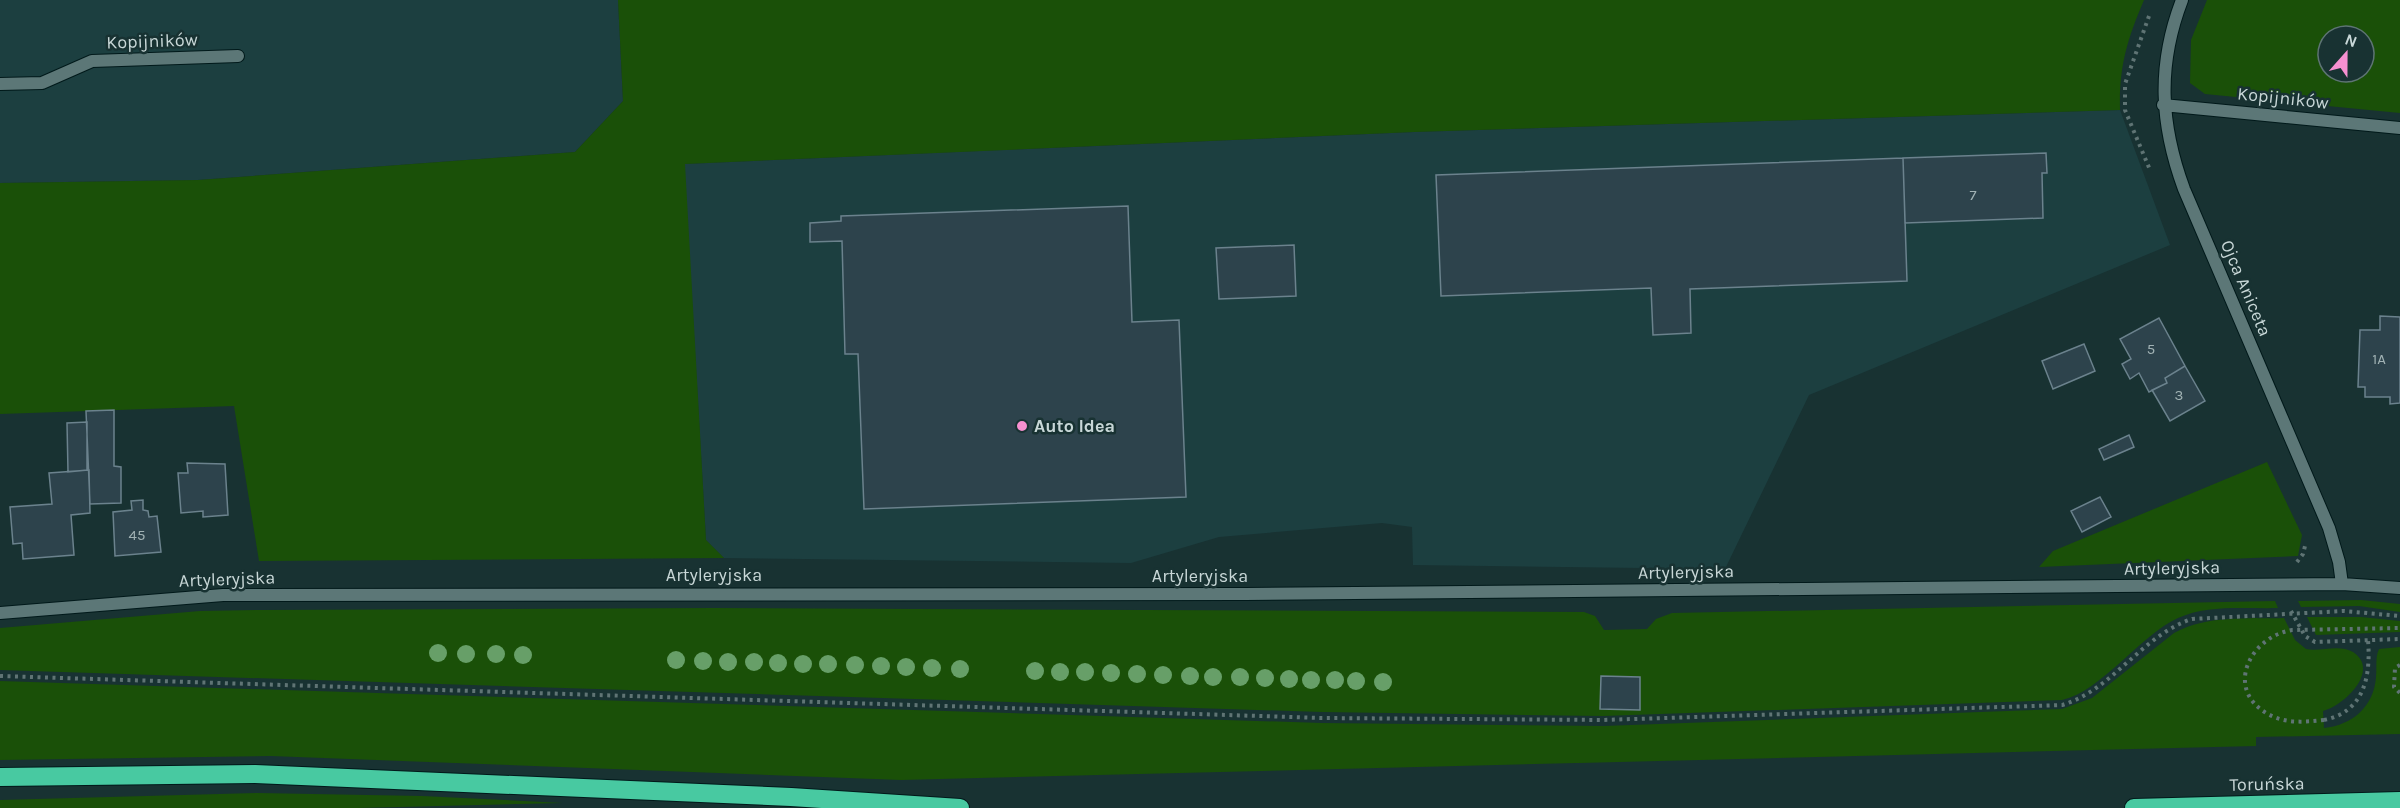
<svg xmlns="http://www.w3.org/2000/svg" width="2400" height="808" font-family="Karla,sans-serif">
  <rect width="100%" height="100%" fill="#183232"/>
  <path fill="#1c3f40" d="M 0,0 L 618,0 L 623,101 L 575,152 L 198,180 L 0,183 Z
    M 2120,110 L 2170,245 L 1809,395 L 1725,569 L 1413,565 L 1412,527 L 1382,523 L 1219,537 L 1131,563 L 724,558 L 706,540 L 684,164 L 1414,132 Z"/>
  <path fill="#1a5008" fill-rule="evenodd" d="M 618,0 L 2144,0 C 2127,40 2119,66 2120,110 L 1414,132 L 685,164 L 706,540 L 724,558 L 259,561 L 234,406 L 0,414 L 0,183 L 198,180 L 575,152 L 623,101 Z
    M 2207,0 L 2400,0 L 2400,113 L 2205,94 L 2190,83 L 2191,40 ZM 2328,36 L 2364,36 L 2364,72 L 2328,72 Z
    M 2267,462 L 2302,535 L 2298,556 L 2039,567 L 2053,551 Z
    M 2361,600 L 2400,604 L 2400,612 L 2359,606 L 2301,607 L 2298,601 Z
    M 2275,601 L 2278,608 C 2246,609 2208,604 2178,618 C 2139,636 2102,691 2062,700 L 1603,716 L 1322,712 L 0,670 L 0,628 L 200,611 L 258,610 L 713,608 L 1584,612 L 1595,616 L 1604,630 L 1647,629 L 1656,619 L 1672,613 Z
    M 2307,617 L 2361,617 L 2400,621 L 2400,632 L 2316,635 Z
    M 2284,618 L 2295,640 L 2306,649 C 2320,652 2339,644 2353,652 C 2381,670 2344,706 2323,711 L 2324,728 C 2353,725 2374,706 2376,677 C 2377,667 2375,657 2379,649 L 2400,647 L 2400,734 L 2256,737 L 2256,746 L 901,780 L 271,756 L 0,760 L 0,681 L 1322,723 L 1604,726 L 2062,709 L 2092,698 L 2174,633 C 2206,615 2248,619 2284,618 Z
    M 258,793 L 422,796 L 563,803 L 358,808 L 0,808 L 0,800 Z"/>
  <path fill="#2d434c" stroke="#6b828d" stroke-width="1.5" d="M 2046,153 L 2047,173 L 2042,173 L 2043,218 L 1905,223 L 1903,158 Z
    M 1903,158 L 1907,281 L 1690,289 L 1691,333 L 1653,335 L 1651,288 L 1441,296 L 1436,175 Z
    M 1128,206 L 1132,322 L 1179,320 L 1186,497 L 864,509 L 858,354 L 845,354 L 842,241 L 810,242 L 810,223 L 841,221 L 841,216 Z
    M 1294,245 L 1296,296 L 1219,299 L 1216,248 Z
    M 2380,316 L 2400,317 L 2400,403 L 2390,404 L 2390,397 L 2365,397 L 2365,387 L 2358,387 L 2360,330 L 2380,330 Z
    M 2159,318 L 2185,366 L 2165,378 L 2167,383 L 2149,392 L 2139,373 L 2130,379 L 2122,364 L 2131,359 L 2120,339 Z
    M 2084,344 L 2095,371 L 2053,389 L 2042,361 Z
    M 2185,366 L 2205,401 L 2170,421 L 2152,390 L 2167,383 L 2165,378 Z
    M 114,410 L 114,466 L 121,467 L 121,503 L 90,504 L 86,411 Z
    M 87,422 L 87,470 L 68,472 L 67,423 Z
    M 2129,435 L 2134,447 L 2104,460 L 2099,449 Z
    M 187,463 L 225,464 L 228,515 L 203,517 L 203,511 L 181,513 L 178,473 L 188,473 Z
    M 89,470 L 90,513 L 71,515 L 74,555 L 23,559 L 22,543 L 13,544 L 10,507 L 52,504 L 49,473 Z
    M 2100,497 L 2111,517 L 2082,532 L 2071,511 Z
    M 143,500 L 143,510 L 148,511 L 149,517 L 157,516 L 161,552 L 115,556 L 113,512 L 132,510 L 131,501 Z
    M 1601,676 L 1640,677 L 1640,710 L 1600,709 Z"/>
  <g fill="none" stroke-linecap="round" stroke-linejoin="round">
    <defs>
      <path id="service" d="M 0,84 L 42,83 L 92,61 L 238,56"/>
      <path id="minor" d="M 2182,0 C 2157,65 2160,124 2184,189 L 2329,528 L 2339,562 L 2342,584
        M 2163,105 L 2400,128
        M 0,613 L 223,595 L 1245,594 L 2342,584 L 2400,588"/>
      <path id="motorway" d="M 0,777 L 255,774 L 791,797 L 960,808
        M 2134,808 L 2400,801"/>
    </defs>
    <use href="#service" stroke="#01191a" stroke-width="14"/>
    <use href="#minor" stroke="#01191a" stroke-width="14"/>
    <use href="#motorway" stroke="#01191a" stroke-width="20"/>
    <path stroke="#5f7474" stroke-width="4" stroke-dasharray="3 4.5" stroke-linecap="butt" d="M 2149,16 L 2125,84 L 2125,110 L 2150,170
      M 2297,562 L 2303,554 L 2306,542
      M 2291,611 L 2305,636 L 2315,642 L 2400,639
      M 2400,665 L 2395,668 L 2394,687 L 2400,693
      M 0,676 L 1322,718 L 1603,720 L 2062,705 C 2113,690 2142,635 2192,619 L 2344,611 L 2400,616
      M 2324,720 C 2364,712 2371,677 2368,640"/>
    <use href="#service" stroke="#5c7777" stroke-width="12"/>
    <use href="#minor" stroke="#5c7777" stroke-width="12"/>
    <use href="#motorway" stroke="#48c9a1" stroke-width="18"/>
    <path stroke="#5f7474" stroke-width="4" stroke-dasharray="3 4.5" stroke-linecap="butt" d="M 2324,720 C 2304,722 2286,724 2268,714 C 2224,690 2249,637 2292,630 L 2400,628"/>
  </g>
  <g fill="#679f68">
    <circle cx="438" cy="653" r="9"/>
    <circle cx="466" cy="654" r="9"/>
    <circle cx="496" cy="654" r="9"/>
    <circle cx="523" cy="655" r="9"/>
    <circle cx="676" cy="660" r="9"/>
    <circle cx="703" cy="661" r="9"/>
    <circle cx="728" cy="662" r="9"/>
    <circle cx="754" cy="662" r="9"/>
    <circle cx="778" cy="663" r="9"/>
    <circle cx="803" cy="664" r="9"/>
    <circle cx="828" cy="664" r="9"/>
    <circle cx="855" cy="665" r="9"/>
    <circle cx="881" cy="666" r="9"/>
    <circle cx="906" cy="667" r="9"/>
    <circle cx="932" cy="668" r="9"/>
    <circle cx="960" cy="669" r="9"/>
    <circle cx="1035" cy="671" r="9"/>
    <circle cx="1060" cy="672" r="9"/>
    <circle cx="1085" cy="672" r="9"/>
    <circle cx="1111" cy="673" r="9"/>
    <circle cx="1137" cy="674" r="9"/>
    <circle cx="1163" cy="675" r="9"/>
    <circle cx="1190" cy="676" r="9"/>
    <circle cx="1213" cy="677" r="9"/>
    <circle cx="1240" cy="677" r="9"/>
    <circle cx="1265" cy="678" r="9"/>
    <circle cx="1289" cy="679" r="9"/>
    <circle cx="1311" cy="680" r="9"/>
    <circle cx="1335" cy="680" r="9"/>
    <circle cx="1356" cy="681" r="9"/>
    <circle cx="1383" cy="682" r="9"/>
  </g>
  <circle fill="#f690d0" stroke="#183232" stroke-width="2" cx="1022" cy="426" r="6"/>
  <g text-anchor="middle" stroke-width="5" stroke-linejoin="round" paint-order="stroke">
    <g font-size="15" fill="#a1b2b4">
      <text x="1973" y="200">7</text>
      <text x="2151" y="354">5</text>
      <text x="2379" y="364">1A</text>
      <text x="2179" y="400">3</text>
      <text x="137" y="540">45</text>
    </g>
    <g font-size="18" fill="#c8d7d7" stroke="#183232">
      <text transform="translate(152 41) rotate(-2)" y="6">Kopijników</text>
      <text transform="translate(2283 98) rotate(6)" y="6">Kopijników</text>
      <text transform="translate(2246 288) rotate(67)" y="6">Ojca Aniceta</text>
      <text transform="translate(2172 568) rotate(-1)" y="6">Artyleryjska</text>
      <text transform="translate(1686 572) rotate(-1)" y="6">Artyleryjska</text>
      <text x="714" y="581">Artyleryjska</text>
      <text x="1200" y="582">Artyleryjska</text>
      <text transform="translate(227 579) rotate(-2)" y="6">Artyleryjska</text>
      <text transform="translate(2267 784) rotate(-1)" y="6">Toruńska</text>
    </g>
    <g font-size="18" font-weight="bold" fill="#c8d7d7" stroke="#183232" text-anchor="start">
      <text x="1034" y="432">Auto Idea</text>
    </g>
  </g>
  <g transform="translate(2346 54) rotate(21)"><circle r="28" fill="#183232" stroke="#5e7474" stroke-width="1.5"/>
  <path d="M0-4.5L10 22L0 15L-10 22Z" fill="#f690d0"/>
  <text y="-9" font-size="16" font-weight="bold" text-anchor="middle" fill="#c8d7d7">N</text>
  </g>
</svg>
